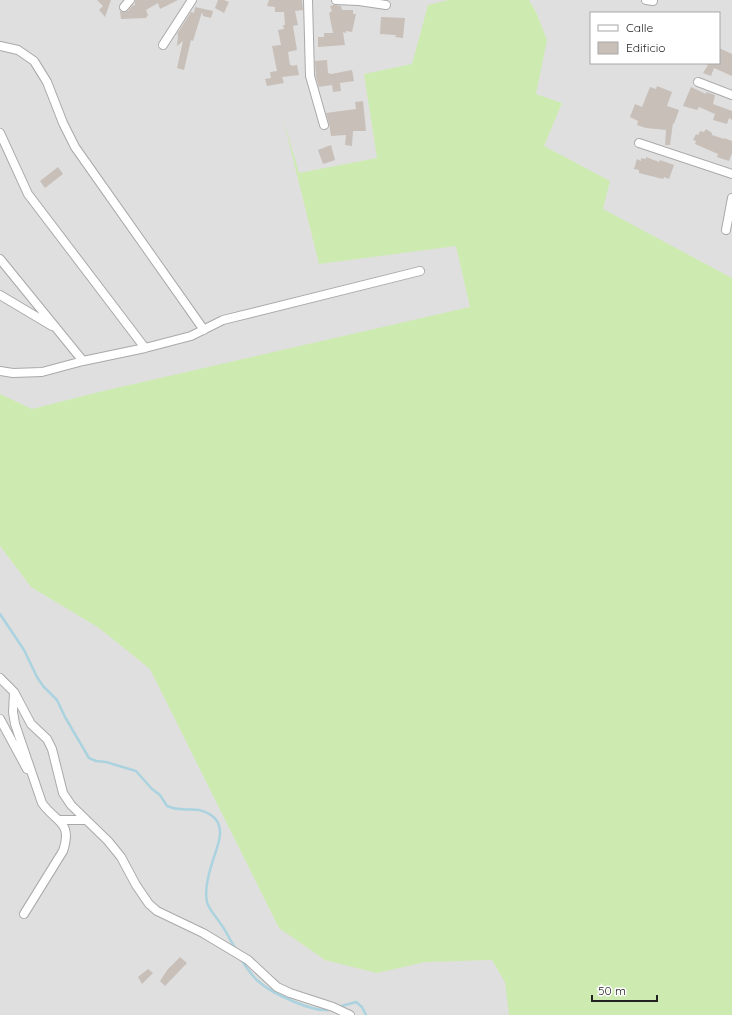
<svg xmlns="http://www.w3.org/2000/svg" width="732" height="1015" font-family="Quicksand,sans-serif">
  <rect width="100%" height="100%" fill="#f2efe9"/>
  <path fill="#e0dfdf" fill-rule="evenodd" d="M 0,0 L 732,0 L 732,1015 L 0,1015 ZM 591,13 L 719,13 L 719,63 L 591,63 Z"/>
  <path fill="#cdebb0" d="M 449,0 L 529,0 L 536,12 L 547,40 L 536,94 L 562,103 L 544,146 L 610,181 L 603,209 L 732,278 L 732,1015 L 509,1015 L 505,982 L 492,960 L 425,962 L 377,973 L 325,960 L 279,928 L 150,669 L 99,628 L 31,587 L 0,546 L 0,394 L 32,409 L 99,392 L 470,307 L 456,246 L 319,264 L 283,118 L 299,173 L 377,158 L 364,74 L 412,64 L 428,5 Z"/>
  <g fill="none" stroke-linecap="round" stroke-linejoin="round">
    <path stroke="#aad3df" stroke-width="2.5" d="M 0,614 L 24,650 L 37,677 L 43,686 L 57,700 L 65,717 L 89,758 L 96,761 L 106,762 L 136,771 L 152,789 L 160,795 L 167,806 C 185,814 195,804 211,815 C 227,826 218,845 213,860 C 209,872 204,889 207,902 C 209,910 216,916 220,923 C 226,930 230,941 236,949
      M 241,959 C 246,967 251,975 258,981 C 271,993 316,1015 333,1009
      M 338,1007 L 356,1002 L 362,1007 L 366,1015"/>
  </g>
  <path fill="#c7bfb8" d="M 97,0 L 111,0 L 105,17 L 99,10 L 103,6 Z
    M 135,0 L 178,0 L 160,9 L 158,3 L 146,10 L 148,15 L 146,18 L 121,19 L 120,11 L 123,12 L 128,11 L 132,6 L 135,5 Z
    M 218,0 L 224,0 L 229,2 L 224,13 L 215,8 Z
    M 269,0 L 302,0 L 303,10 L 295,11 L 298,25 L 293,26 L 297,50 L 288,52 L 290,65 L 292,65 L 292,66 L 297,65 L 299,75 L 282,77 L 284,83 L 267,86 L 265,79 L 271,78 L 270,72 L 277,71 L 272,46 L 281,45 L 278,30 L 284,29 L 283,25 L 285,25 L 284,12 L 275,12 L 275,7 L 267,6 Z
    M 334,5 L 341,6 L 342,10 L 353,10 L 353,14 L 356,14 L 352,32 L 346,31 L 346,33 L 343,32 L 345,45 L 318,47 L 318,37 L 324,37 L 324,33 L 333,33 L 329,13 L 332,11 L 330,6 Z
    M 195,7 L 213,11 L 211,18 L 203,16 L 202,12 L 193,41 L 191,40 L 184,70 L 177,68 L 183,41 L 177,46 L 178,35 L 177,34 L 191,12 L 194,13 Z
    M 381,17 L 405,18 L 403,38 L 395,37 L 396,35 L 380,34 Z
    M 719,48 L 732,54 L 732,76 L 714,68 L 711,76 L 703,73 L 708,65 L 703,63 L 719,63 Z
    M 327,60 L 328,73 L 331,74 L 352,70 L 354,81 L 340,83 L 341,91 L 333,92 L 332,85 L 319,87 L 316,77 L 315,61 Z
    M 657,86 L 672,92 L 667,106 L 679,110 L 674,124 L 673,123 L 670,145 L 665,145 L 666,130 L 646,128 L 637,125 L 638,121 L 630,117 L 635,104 L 642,107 L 650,87 L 656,89 Z
    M 691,87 L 706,94 L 706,92 L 715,95 L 713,104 L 732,111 L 732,120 L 729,118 L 727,124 L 713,120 L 715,114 L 699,107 L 697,110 L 683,106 Z
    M 363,101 L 366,131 L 353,131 L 352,146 L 345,145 L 346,135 L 331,136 L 329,123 L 326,113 L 356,109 L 355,102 Z
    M 706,129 L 712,133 L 712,135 L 724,139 L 724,138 L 732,141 L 732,153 L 729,161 L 717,157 L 718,154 L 695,144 L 696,141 L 693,140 L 696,134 L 698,135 L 700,131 L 704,132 Z
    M 331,145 L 335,160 L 323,164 L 318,150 Z
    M 646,157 L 659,162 L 660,160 L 674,165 L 669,179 L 664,177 L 663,179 L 639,173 L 639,170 L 634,169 L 637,159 L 641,161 L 641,158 L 646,159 Z
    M 58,167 L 63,174 L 45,188 L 40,181 Z
    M 180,957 L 187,963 L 165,986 L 160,981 L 168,969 Z
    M 148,969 L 153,973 L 142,984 L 138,977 Z"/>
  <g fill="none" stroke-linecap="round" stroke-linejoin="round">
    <defs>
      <path id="minor" d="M 308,0 L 310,76 L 324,125
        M 336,0 L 359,1 L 386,5
        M 646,0 L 653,1
        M 124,7 L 130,0
        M 163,45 L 192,0
        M 0,46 L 18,50 L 34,61 L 47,82 L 63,123 L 75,147 L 204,330
        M 698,82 L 732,95
        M 0,133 L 28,194 L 145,348
        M 639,143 L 732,174
        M 726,230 L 732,198
        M 0,259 L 83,361
        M 0,295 L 52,326
        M 0,371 L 13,373 L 42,372 L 83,361 L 145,348 L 191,336 L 223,320 L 420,271
        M 0,678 L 14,692 L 31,724 L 47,739 L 52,749 L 63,793 L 71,805 L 108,841 L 121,857 L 136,885 L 149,904 L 157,911 L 203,933 L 248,960 L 277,987 L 290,993 L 333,1007 L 350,1015
        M 14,693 L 13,712 L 15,724 L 42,803 C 56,823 73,821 63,851 L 24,914
        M 0,719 L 27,769
        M 60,820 L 86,820"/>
    </defs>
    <use href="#minor" stroke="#a9a9a9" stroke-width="10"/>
    <use href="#minor" stroke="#fff" stroke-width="8"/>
  </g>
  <rect x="590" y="12" width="130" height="52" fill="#ffffff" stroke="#a7a7a7"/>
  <rect x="598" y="25" width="20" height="6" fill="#ffffff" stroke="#a7a7a7"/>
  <text x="626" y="32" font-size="12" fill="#222222">Calle</text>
  <rect x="598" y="42" width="20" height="12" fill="#c7bfb8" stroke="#a7a7a7"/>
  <text x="626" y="52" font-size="12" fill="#222222">Edificio</text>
  <path d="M592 995v6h65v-6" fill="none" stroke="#222222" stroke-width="2"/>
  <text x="598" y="995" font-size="12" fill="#222222" stroke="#ffffff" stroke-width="3" paint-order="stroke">50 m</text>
</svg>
